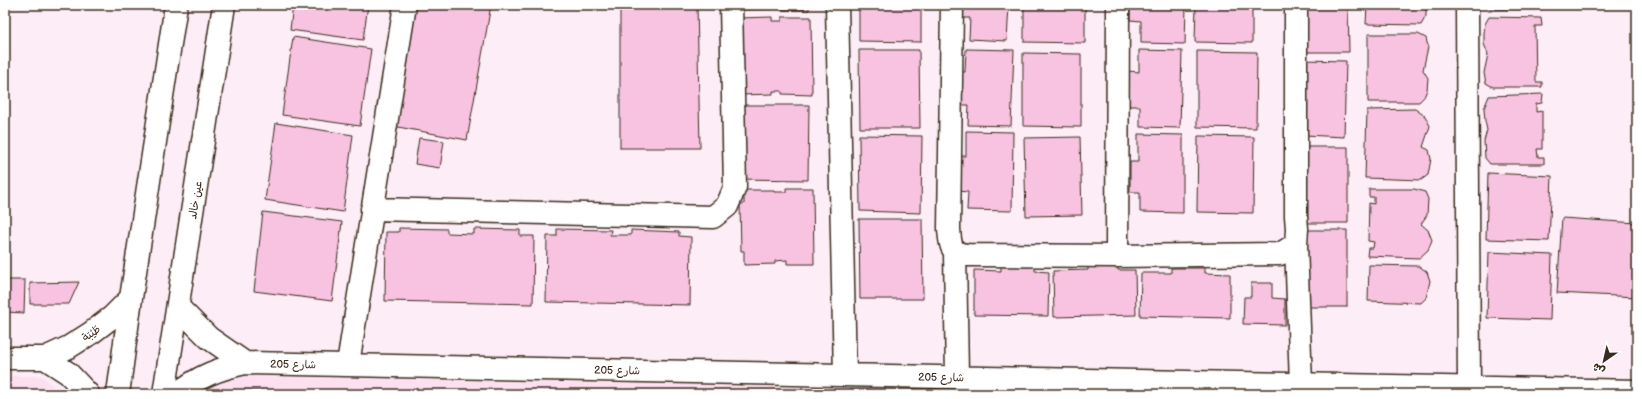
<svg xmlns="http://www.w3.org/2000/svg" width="1642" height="399" font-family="'Balsamiq Sans','Playpen Sans Arabic',sans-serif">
  <rect width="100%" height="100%" fill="#fdedf6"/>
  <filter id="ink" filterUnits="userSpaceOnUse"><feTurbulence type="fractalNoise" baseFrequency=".025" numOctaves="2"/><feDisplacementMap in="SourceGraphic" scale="8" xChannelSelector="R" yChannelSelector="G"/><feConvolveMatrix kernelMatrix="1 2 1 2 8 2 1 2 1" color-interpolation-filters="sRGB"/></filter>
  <g filter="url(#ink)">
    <path fill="#fce0ef" d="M 5,376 L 42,376 L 62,394 L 5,394 Z
      M 241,376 L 1112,394 L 199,394 L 203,390 Z"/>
    <path fill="#f8c3e0" stroke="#3b2a1e" d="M 293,5 L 368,5 L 363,40 L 290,30 Z
      M 414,5 L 491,5 L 467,140 L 393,126 Z
      M 620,5 L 697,5 L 700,148 L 620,148 Z
      M 738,5 L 809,5 L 809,10 L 780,10 L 780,5 L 772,5 L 772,9 L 738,10 Z
      M 859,5 L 921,5 L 921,42 L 859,41 Z
      M 960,5 L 1009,5 L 1007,41 L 969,39 L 970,18 L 959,18 Z
      M 1024,5 L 1085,5 L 1085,43 L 1024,42 Z
      M 1130,5 L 1186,5 L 1185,44 L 1141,43 L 1141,21 L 1130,20 Z
      M 1196,5 L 1252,5 L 1252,43 L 1195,42 Z
      M 1298,5 L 1348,5 L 1349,52 L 1306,52 Z
      M 1367,5 L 1426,5 L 1426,16 L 1421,25 L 1366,24 Z
      M 1486,5 L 1543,5 L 1544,9 L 1490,9 Z
      M 772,17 L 772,21 L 782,21 L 782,17 L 811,17 L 812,95 L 782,94 L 782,91 L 773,91 L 773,94 L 740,95 L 739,18 Z
      M 1489,17 L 1541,18 L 1542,26 L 1535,26 L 1536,82 L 1542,82 L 1542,87 L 1493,87 L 1486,83 L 1484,73 L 1488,54 L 1484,44 L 1484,33 L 1485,24 Z
      M 1368,34 L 1418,34 L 1426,38 L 1428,47 L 1423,70 L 1428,78 L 1427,90 L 1424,97 L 1419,102 L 1368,102 Z
      M 293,37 L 371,49 L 360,126 L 282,115 Z
      M 966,49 L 1014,50 L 1011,126 L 968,125 L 969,105 L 956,105 L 957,72 L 965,72 Z
      M 859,50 L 919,50 L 920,128 L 860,128 Z
      M 1139,50 L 1182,51 L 1180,128 L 1140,127 L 1140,106 L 1127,106 L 1128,71 L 1139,72 Z
      M 1197,51 L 1257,52 L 1256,128 L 1197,127 Z
      M 1023,53 L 1081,54 L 1081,127 L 1023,126 Z
      M 1304,60 L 1346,61 L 1344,137 L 1305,135 Z
      M 1543,94 L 1542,103 L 1536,104 L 1536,112 L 1542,111 L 1542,149 L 1537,149 L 1538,157 L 1544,157 L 1544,164 L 1490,164 L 1485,158 L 1484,141 L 1487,130 L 1485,121 L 1484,108 L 1489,96 Z
      M 739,105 L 809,105 L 808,180 L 738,179 Z
      M 1415,109 L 1425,116 L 1430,126 L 1423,147 L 1429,150 L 1431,159 L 1428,175 L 1421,180 L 1365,178 L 1367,110 Z
      M 276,123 L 353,135 L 343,212 L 265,200 Z
      M 966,131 L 1013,132 L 1012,211 L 967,210 L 968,192 L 958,191 L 958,156 L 966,156 Z
      M 1138,134 L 1183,135 L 1183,213 L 1140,212 L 1140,192 L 1130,192 L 1130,162 L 1138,162 Z
      M 859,135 L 922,136 L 921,213 L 860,211 Z
      M 1198,136 L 1254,137 L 1253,213 L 1197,212 Z
      M 1080,137 L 1082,215 L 1026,216 L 1024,138 Z
      M 419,138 L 444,141 L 440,168 L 415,164 Z
      M 1304,147 L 1348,147 L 1348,223 L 1304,223 Z
      M 1488,173 L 1552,176 L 1549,241 L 1486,239 Z
      M 786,188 L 813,188 L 814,264 L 787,264 L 787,260 L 775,261 L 775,264 L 744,265 L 744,251 L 741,251 L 740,204 L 744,204 L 744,190 L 774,190 L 774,192 L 786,192 Z
      M 1369,189 L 1414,189 L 1425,192 L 1428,199 L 1427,215 L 1421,224 L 1428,230 L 1432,240 L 1428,250 L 1419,258 L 1367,256 L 1368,248 L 1373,248 L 1374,242 L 1368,241 L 1369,203 L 1374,204 L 1374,197 L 1369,197 Z
      M 263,212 L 342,222 L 332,301 L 254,291 Z
      M 1562,218 L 1637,223 L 1637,297 L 1557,293 Z
      M 859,219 L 922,219 L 923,299 L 860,299 Z
      M 399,228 L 447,229 L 447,233 L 474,234 L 474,229 L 520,230 L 520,236 L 534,236 L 533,304 L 385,301 L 386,232 L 399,232 Z
      M 557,229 L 611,230 L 610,235 L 631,235 L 631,230 L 679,232 L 679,236 L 691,237 L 690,305 L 546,302 L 547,236 L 557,236 Z
      M 1305,230 L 1347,230 L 1347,307 L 1307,307 Z
      M 1489,252 L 1552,255 L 1550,320 L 1487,318 Z
      M 1088,265 L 1118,265 L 1118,270 L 1135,270 L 1136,315 L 1054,317 L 1053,271 L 1088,270 Z
      M 1369,265 L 1419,266 L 1427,272 L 1430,281 L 1426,298 L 1421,303 L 1368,301 Z
      M 1001,266 L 1035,266 L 1035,271 L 1049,272 L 1048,316 L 974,315 L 974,270 L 1001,271 Z
      M 1171,268 L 1205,268 L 1205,273 L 1230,274 L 1230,318 L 1140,316 L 1141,273 L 1171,273 Z
      M 5,280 L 25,280 L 24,313 L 5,312 Z
      M 79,282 L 69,304 L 30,304 L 30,283 Z
      M 1251,283 L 1272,283 L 1272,298 L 1285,299 L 1285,325 L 1243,324 L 1244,297 L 1251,297 Z
      M 215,390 L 396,394 L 211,394 Z"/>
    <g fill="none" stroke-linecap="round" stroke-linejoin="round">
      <defs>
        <path id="minor" d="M 837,5 L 845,375
          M 952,5 L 949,228 C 950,244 950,254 968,255 L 1117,256 L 1280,254 L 1296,244
          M 1296,5 L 1296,216 L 1297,229 L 1296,244 L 1301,384
          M 1467,5 L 1469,388
          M 372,209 L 713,217 L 727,206 L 735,187 L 731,5
          M 955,252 L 957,377
          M 1117,256 L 1118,5
          M 178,307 L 209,338 L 245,363
          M 5,358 L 45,358 L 69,347 L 91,333 L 112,317 L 131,298
          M 45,358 L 68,373 L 88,394
          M 348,364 L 405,5
          M 118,394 L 131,298 L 176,5
          M 164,394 L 224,5
          M 177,394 C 199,376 218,369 245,363 L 1637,391"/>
      </defs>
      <use href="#minor" stroke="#3b2a1e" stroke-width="25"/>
      <use href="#minor" stroke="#fff" stroke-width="22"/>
    </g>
  </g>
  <g text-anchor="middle" stroke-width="3.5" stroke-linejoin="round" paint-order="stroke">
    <g font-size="11" fill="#3b2a1e" stroke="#fff">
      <text transform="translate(195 200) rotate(-81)" y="4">عين خالد</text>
      <text transform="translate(91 333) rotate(-35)" y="4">طَيْبَة</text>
      <text transform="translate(293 364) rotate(1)" y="4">شارع 205</text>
      <text transform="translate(617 370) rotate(1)" y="4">شارع 205</text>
      <text transform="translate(941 377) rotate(1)" y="4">شارع 205</text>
    </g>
  </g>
  <rect width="1642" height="399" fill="none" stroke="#fff" stroke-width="20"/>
  <rect x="10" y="10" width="1622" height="379" fill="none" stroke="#3b2a1e" stroke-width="1.5" filter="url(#ink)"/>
  <g transform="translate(1604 361) rotate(214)" stroke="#ffffff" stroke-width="3" paint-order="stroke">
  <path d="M0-3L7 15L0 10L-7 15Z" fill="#3b2a1e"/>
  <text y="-6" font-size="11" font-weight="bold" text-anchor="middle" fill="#3b2a1e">ش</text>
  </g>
</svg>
